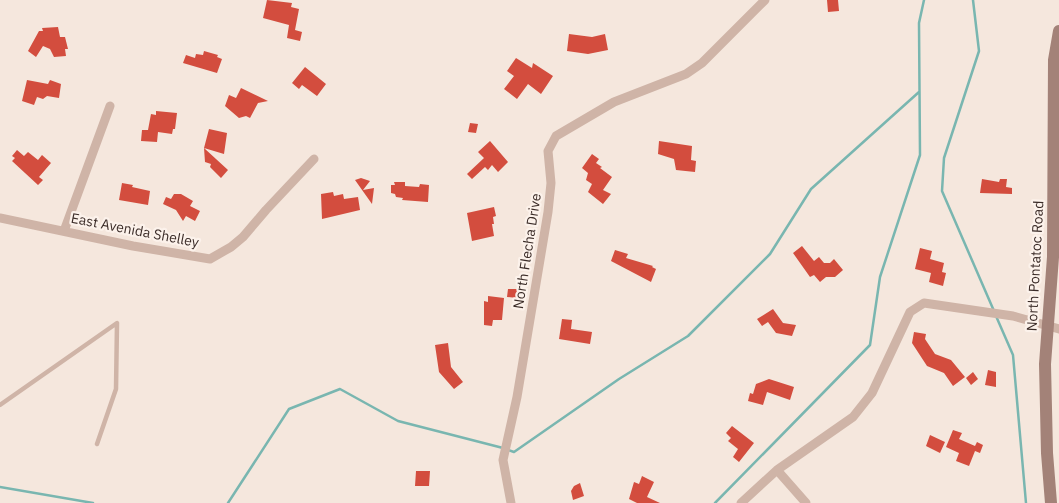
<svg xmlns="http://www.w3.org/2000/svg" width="1059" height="503" font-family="'IBM Plex Sans',sans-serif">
  <rect width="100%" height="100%" fill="#f5e7dd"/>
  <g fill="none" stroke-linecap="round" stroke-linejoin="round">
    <path stroke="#79b6b0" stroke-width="2.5" d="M 973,0 L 979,51 L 944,158 L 942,191 L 994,311
      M 996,316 L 1013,355 L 1026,503
      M 508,450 L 514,452 L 619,379 L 688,336 L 770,254 L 811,189 L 919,92
      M 0,487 L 93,503
      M 228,503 L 289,409 L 340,389 L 398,421 L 503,448
      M 715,503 L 870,345 L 880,277 L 920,155 L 919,23 L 924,0"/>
  </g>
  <path fill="#d34d3e" d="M 267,0 L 292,3 L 291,7 L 299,9 L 295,30 L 302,32 L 300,41 L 287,38 L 289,25 L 263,18 Z
    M 827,0 L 838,0 L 839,11 L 828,12 Z
    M 58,27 L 60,37 L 65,37 L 68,49 L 65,49 L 66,56 L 54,57 L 50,49 L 43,46 L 36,57 L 28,51 L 39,31 L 43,31 L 42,28 Z
    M 569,34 L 592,37 L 605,34 L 608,50 L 588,54 L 567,51 Z
    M 204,51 L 218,55 L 217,57 L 222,59 L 217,73 L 183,63 L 186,55 L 195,58 L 196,54 L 203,55 Z
    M 516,58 L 532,68 L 533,63 L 553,76 L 541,94 L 528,84 L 517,99 L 504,89 L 514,76 L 507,71 Z
    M 305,67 L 326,84 L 317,96 L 302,85 L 299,89 L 292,83 Z
    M 27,80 L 48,84 L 50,80 L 61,84 L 59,98 L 47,96 L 43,99 L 37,97 L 34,105 L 22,101 Z
    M 241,88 L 268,101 L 258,103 L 250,118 L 246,116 L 239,118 L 225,106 L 229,95 L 236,98 Z
    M 156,111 L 177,113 L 175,129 L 173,129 L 172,134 L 158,132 L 157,142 L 141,141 L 142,130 L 148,130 L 151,114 L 156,115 Z
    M 470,123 L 478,124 L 476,133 L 468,132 Z
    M 209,129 L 227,133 L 224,154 L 204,148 Z
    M 490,141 L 508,162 L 498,172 L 492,165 L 488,170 L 485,167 L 472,179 L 467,174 L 484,158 L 478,152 Z
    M 659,141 L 692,146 L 691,160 L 696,161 L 695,172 L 676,170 L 674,159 L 658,154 Z
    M 204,148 L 228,170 L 221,178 L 210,167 L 211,164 L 205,162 Z
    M 17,150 L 24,156 L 28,152 L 38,160 L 42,155 L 51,163 L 39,177 L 43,180 L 38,185 L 12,161 L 15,158 L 12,156 Z
    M 592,154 L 599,159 L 596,163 L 602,167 L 600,168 L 612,177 L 603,190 L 611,194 L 603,204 L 588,192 L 592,184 L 586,180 L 588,173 L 582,168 Z
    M 361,178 L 370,181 L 363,190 L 374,188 L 372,204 L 355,180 Z
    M 982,179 L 999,182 L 1000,179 L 1007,179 L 1006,187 L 1012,188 L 1012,194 L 980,193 Z
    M 394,182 L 405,182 L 405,186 L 419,187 L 420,184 L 429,185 L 428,202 L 402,200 L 403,198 L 396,197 L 395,194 L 391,193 L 391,185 L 395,185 Z
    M 122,183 L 133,185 L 132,187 L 150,191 L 148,205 L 119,200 Z
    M 333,192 L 334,196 L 343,194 L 344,199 L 358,197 L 360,210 L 322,219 L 321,194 Z
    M 174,194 L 181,194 L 193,201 L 190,206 L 200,211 L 195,221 L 186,216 L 183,221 L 176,210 L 163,204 L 166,197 L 171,199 Z
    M 494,207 L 496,216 L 493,217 L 494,224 L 492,224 L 494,236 L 472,241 L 467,213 Z
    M 802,246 L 814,261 L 819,257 L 824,263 L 830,263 L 834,259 L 843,270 L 835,277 L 826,277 L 820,282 L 814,275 L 810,277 L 793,253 Z
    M 920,248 L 932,251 L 930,259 L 944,263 L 942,272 L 946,273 L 943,286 L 929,282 L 931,273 L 915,269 Z
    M 615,250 L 628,254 L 626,258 L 653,266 L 652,267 L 656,269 L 651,282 L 611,261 Z
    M 508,289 L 517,289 L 517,298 L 507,297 Z
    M 488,296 L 504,298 L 502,320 L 493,320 L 492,326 L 484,325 L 484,301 L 488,302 Z
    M 773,309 L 783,323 L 796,325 L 792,336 L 776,333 L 768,322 L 762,326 L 757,319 Z
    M 562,319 L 572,320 L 571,329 L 592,332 L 590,344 L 559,339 Z
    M 914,332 L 926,334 L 925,339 L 935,354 L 951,360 L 965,377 L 953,386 L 944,373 L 927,366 L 912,343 Z
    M 448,343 L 451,367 L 463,382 L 454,389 L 439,372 L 435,345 Z
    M 988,370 L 996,372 L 996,387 L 985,385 Z
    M 973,372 L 978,379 L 971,385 L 966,378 Z
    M 769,379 L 794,387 L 790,400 L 767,392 L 763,405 L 748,401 L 750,393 L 753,394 L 756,384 Z
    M 732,426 L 754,443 L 739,462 L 733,457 L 738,449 L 728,441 L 731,438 L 726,433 Z
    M 953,430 L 962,433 L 959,439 L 975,446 L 977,442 L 983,445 L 980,453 L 975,451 L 969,466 L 956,461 L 959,453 L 946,447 Z
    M 930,435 L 945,442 L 940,453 L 926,446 Z
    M 416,471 L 430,471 L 429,486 L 415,486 Z
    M 642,476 L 654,482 L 647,497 L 660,503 L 637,503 L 629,499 L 634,482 L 639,484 Z
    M 580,483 L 584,496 L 573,500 L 571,491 L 574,486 Z"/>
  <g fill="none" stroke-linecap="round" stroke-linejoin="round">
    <path stroke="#cfb4a7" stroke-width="4.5" d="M 0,405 L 117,323 L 116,389 L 97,444"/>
    <path stroke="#cfb4a7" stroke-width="9" d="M 0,218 L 133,246 L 210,259 L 231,247 L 243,237 L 266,210 L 314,159
      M 64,231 L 110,106
      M 777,470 L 806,503
      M 511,503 L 503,460 L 517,397 L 548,212 L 551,183 L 548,151 L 556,136 L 614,102 L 686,74 L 702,63 L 765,0
      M 741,503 L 777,470 L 853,417 L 872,393 L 910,312 L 924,303 L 1013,316 L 1059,329"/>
    <path stroke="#a38278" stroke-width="12" d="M 1051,503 L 1047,453 L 1045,364 L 1053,257 L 1054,60 L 1059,31"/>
  </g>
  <g text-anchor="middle" stroke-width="4.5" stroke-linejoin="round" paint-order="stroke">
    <g font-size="14" fill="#3b2c28" stroke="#fcf2eb">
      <text transform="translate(135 230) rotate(11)" y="5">East Avenida Shelley</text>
      <text transform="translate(527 251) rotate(-81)" y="5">North Flecha Drive</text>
      <text transform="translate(1035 266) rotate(-87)" y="5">North Pontatoc Road</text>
    </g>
  </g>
</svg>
